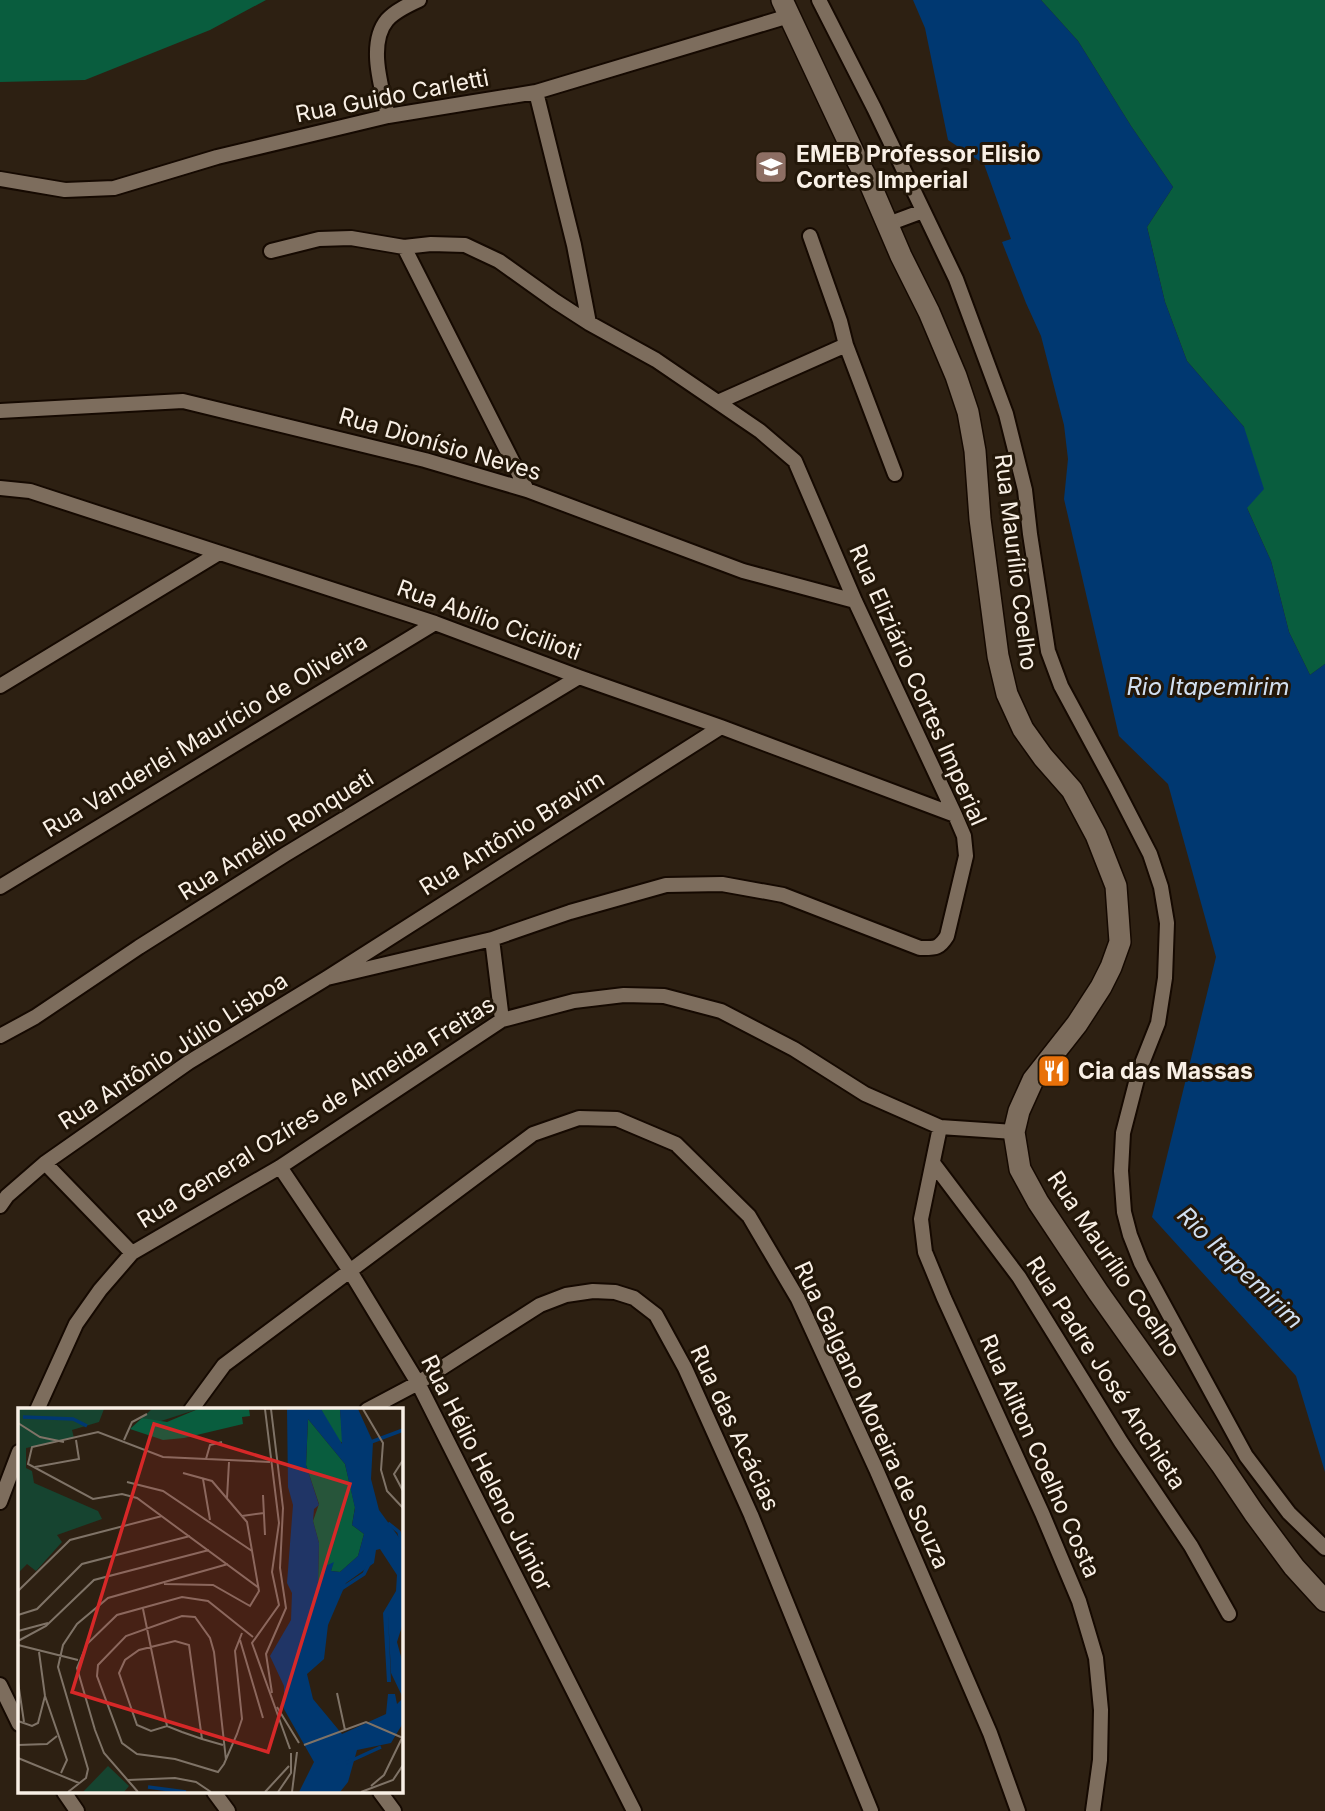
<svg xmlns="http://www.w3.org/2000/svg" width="1325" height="1811" font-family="Inter,sans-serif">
  <rect width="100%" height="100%" fill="#2d2012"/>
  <path fill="#095d3e" d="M 0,0 L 266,0 L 210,30 L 85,80 L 0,82 Z
    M 1041,0 L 1325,0 L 1325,664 L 1310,675 L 1289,632 L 1271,561 L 1247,508 L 1244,427 L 1187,361 L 1165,302 L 1147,227 L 1173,187 L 1131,126 L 1078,41 Z"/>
  <path fill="#003871" d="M 913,0 L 1041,0 L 1078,41 L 1131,126 L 1173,187 L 1147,227 L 1165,302 L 1187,361 L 1244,427 L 1264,489 L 1247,508 L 1271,561 L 1289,632 L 1310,675 L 1325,664 L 1325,1472 L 1296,1376 L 1152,1217 L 1216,957 L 1168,784 L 1119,736 L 1064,499 L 1068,459 L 1064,425 L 1041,336 L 1026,303 L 1002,242 L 1011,239 L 984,164 L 948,140 L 925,28 Z"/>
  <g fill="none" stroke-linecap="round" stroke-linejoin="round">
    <defs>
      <path id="minor" d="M 819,0 L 874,108 L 956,279 L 1006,414 L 1025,490 L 1030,534 L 1048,651 L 1061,686 L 1115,786 L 1150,854 L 1161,887 L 1167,923 L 1165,978 L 1158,1023 L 1139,1071 L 1123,1133 L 1121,1171 L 1124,1212 L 1130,1235 L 1141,1263 L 1246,1456 L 1289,1513 L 1325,1548
        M 536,92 L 574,245 L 589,323
        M 388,116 C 382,89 367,44 387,20 C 395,11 408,5 419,0
        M 0,179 L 65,190 L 114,188 L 217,157 L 388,116 L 536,92 L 789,16
        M 888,224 L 923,211
        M 810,236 L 840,321 L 846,345 L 895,474
        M 404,247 L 527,490
        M 271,251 L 319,239 L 351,238 L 404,247 L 431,244 L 465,245 L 499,261 L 555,301 L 589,323 L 656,360 L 760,431 L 795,461 L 855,601 L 955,815 L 964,836 L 966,856 L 947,936 C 939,949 935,948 920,948 L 783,895 L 722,884 L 666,885 L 570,912 L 492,939 L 327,978
        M 718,402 L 846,345
        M 0,411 L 183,401 L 425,460 L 527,490 L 743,571 L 855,601
        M 0,488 L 30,491 L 435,623 L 579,677 L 721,727 L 955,815
        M 0,686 L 219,553
        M 0,887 L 435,623
        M 492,939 L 502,1020
        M 0,1036 L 35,1017 L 139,947 L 286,854 L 579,677
        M 940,1127 L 921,1219 L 925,1252 L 944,1298 L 1042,1513 L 1079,1601 L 1096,1658 L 1101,1710 L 1100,1760 L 1093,1811
        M 45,1163 L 132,1253
        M 933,1163 L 1019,1277 L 1121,1442 L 1191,1546 L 1229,1614
        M 280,1167 L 350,1271 L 418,1383 L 634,1811
        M 0,1206 L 7,1196 L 45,1163 L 189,1062 L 327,978 L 721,727
        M 37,1410 L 76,1324 L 100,1290 L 132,1253 L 280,1167 L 502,1020 L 574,1001 L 624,995 L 664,996 L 721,1011 L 794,1049 L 865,1094 L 940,1127 L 1014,1132
        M 191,1410 L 224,1365 L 533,1134 L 579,1118 L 617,1119 L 676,1144 L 749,1216 L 798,1299 L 876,1469 L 990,1733 L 1018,1811
        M 367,1410 L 418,1383 L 540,1305 L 566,1295 L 593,1291 L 615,1292 L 634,1298 L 656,1315 L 685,1368 L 751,1515 L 871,1811
        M 0,1502 L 19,1452
        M 0,1685 L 19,1724
        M 64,1792 L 77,1811
        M 214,1792 L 228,1811
        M 380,1792 L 394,1811"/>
      <path id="secondary" d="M 782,0 L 857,160 L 871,186 L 901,256 L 929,312 L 956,376 L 968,412 L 975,451 L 980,519 L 998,656 L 1007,694 L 1023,729 L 1043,757 L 1072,790 L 1096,835 L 1116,886 L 1120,942 L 1111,967 L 1101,987 L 1077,1024 L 1033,1080 L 1019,1111 L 1014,1132 L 1020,1169 L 1038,1202 L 1098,1292 L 1186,1416 L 1221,1464 L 1254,1513 L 1294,1567 L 1325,1601"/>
    </defs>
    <use href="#minor" stroke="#150901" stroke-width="18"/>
    <use href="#secondary" stroke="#150901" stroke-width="24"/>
    <use href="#minor" stroke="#7d6d5d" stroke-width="14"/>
    <use href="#secondary" stroke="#7d6d5d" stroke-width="21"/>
  </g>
  <defs>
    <symbol id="school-square" viewBox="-11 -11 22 22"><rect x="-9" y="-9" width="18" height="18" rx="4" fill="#8d6e63" stroke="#231709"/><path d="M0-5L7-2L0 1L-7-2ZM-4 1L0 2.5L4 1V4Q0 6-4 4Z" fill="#fff"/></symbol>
    <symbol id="restaurant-square" viewBox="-11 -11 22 22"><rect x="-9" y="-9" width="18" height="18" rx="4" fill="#e8710a" stroke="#231709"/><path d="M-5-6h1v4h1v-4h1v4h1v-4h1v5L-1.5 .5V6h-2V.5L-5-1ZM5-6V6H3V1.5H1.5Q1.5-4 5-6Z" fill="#fff"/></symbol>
  </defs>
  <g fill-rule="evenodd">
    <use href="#school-square" x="752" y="148" width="38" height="38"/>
    <use href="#restaurant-square" x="1035" y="1052" width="38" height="38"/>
  </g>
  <g text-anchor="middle" stroke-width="6" stroke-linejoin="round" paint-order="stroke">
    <g font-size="23" fill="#f9f0e6" stroke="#231709">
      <text transform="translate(392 96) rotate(-11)" y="8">Rua Guido Carletti</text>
      <text transform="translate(440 444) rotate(16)" y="8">Rua Dionísio Neves</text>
      <text transform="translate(1016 562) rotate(83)" y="8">Rua Maurílio Coelho</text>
      <text transform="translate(489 620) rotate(20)" y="8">Rua Abílio Cicilioti</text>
      <text transform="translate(918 685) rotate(66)" y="8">Rua Eliziário Cortes Imperial</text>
      <text transform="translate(205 735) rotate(-31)" y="8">Rua Vanderlei Maurício de Oliveira</text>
      <text transform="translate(512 833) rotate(-32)" y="8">Rua Antônio Bravim</text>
      <text transform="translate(276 835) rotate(-32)" y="8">Rua Amélio Ronqueti</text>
      <text transform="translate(173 1051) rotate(-33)" y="8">Rua Antônio Júlio Lisboa</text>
      <text transform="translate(316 1112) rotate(-32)" y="8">Rua General Ozíres de Almeida Freitas</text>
      <text transform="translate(1114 1264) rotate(56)" y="8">Rua Maurílio Coelho</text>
      <text transform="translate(1106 1373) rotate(57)" y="8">Rua Padre José Anchieta</text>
      <text transform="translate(872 1415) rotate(65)" y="8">Rua Galgano Moreira de Souza</text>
      <text transform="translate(735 1428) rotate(65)" y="8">Rua das Acácias</text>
      <text transform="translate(1040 1456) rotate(66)" y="8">Rua Ailton Coelho Costa</text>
      <text transform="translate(487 1473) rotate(63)" y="8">Rua Hélio Heleno Júnior</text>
    </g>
    <g font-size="23" font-weight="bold" fill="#f9f0e6" stroke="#231709" text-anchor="start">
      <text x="796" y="162">EMEB Professor Elisio<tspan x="796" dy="26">Cortes Imperial</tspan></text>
      <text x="1078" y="1079">Cia das Massas</text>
    </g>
    <g font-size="24" font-style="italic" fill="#d1dff0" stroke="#231709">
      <text x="1208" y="695">Rio Itapemirim</text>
      <text transform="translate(1240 1268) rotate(44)" y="8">Rio Itapemirim</text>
    </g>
  </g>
  <g transform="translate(18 1408)">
    <rect width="385" height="385" fill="#2d2012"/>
    <path d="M 0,1 L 86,1 L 81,14 L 54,22 L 56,30 L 8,40 L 8,60 L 14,63 L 16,75 L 80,103 L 84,111 L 39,127 L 44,134 L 18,163 L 9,156 L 0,165 ZM 134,1 L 180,1 L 140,14 L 124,10 ZM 90,358 L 111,378 L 106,384 L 65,384 Z" fill="#164430"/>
    <path d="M 180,1 L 231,1 L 232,8 L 224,9 L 225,16 L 166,30 L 145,32 L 112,21 L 124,10 L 149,14 ZM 303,1 L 322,1 L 325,35 L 317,31 ZM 290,11 L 327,56 L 337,99 L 334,117 L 346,126 L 340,148 L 322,164 L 313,163 L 315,155 L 309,158 L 300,175 L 301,135 L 295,113 L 301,96 L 288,57 Z" fill="#095d3e"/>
    <path d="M 269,1 L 303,1 L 324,36 L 322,1 L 340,1 L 355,34 L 353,71 L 361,102 L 385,135 L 385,215 L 379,234 L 385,256 L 385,315 L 373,335 L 339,342 L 330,374 L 322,384 L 281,384 L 296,354 L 266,301 L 266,278 L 252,248 L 273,212 L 274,185 L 269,175 L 275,97 L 270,79 ZM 290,11 L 327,56 L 337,100 L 334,117 L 346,126 L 340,148 L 322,164 L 313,163 L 316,154 L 308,158 L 300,175 L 301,135 L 295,113 L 296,101 L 301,97 L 288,57 ZM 362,141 L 379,167 L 378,183 L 365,205 L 369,274 L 373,274 L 370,206 L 373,265 L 385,290 L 379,296 L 377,286 L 370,286 L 368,306 L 324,326 L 295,291 L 289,266 L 306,251 L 310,217 L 328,175 L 356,155 L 358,142 Z" fill="#003871" fill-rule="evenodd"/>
    <path fill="none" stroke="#003871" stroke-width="3.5" d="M 5,9 L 55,11 L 69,18M 353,34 L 385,22M 370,115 L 381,124 L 385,141M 323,181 L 346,166 L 352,154M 328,355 L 363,339M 130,379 L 168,384"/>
    <path fill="none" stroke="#7f7367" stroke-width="2" d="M 247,1 L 261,115 L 254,164 L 261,197 L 234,235 L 272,341M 253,1 L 265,100 L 262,160 L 268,200 L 248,246 L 254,285M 345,1 L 365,35 L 363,62 L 369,83 L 385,100M 0,15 L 22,29 L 46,34M 106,32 L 114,14 L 129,6M 188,51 L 192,37 L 204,34M 385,52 L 376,66 L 385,83M 17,59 L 61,51 L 58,32M 185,71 L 192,112M 109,74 L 145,83 L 234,143M 245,87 L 247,127M 209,90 L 211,54M 224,108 L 246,105M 146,176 L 195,177 L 232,198 L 241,183 L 229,114 L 194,73 L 165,65M 241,180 L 119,90 L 104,86 L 75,91 L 10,56 L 14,39 L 80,24 L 145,49 L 252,54M 0,183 L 52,132 L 144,108M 125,201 L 149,318M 0,207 L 19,201 L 64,156 L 172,128M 0,223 L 30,215M 222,232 L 245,310M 0,233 L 28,218 L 76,172 L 191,142M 0,237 L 60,252M 21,244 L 27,288 L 49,352 L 43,365M 0,274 L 6,314M 319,285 L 327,322M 259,299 L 281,335M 0,313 L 14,318 L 20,315 L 27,288M 184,331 L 171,237 L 157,233 L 121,242 L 107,252 L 101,265 L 119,317 L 133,323 L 149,318 L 164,324 L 184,331 L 205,337M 0,337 L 29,336 L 39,328M 286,337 L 348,314 L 385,330M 0,350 L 61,375M 208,352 L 196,244 L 192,230 L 177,209 L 164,208 L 108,228 L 80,257 L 79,268 L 104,335 L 119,346 L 157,351 L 200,364 L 206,356 L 219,326 L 224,311 L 217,243 L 224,225M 110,372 L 157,370 L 178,374 L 193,384M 353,378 L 366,367 L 384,330M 50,384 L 68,370 L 70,361 L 40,259 L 45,237 L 59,216 L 90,190 L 210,156M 120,384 L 86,345 L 77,322 L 59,260 L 69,236 L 99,207 L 164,189 L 190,193 L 235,229M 247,384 L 271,358M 260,384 L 273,365 L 273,345M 274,384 L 279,344M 343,384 L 375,372 L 385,357"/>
    <path fill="#d62828" fill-opacity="0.15" stroke="#d62828" stroke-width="3.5" d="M 136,16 L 332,76 L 250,344 L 54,284 Z"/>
    <rect width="385" height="385" fill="none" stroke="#f9f0e6" stroke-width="3.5"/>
  </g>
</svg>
